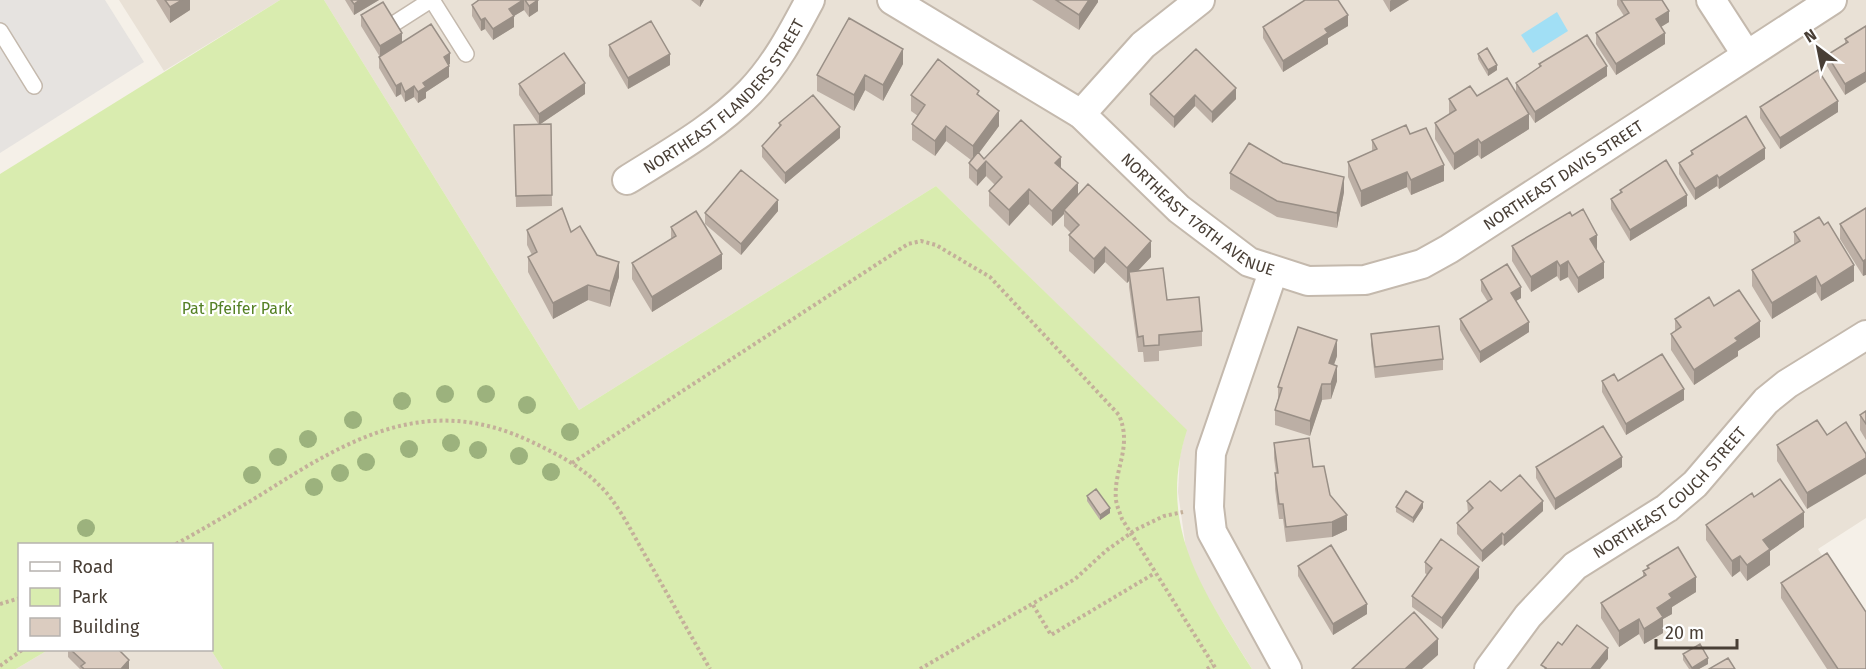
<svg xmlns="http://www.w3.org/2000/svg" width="1866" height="669" font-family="'Fira Sans',sans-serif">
  <rect width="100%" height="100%" fill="#f5f0e8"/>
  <path fill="#e9e1d6" d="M 119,0 L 280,0 L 164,71 Z
    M 324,0 L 1866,0 L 1866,518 L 1818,549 L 1866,625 L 1866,669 L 1252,669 L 1202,589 L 1186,549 L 1178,492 L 1180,456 L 1186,430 L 936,186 L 579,410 Z
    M 48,650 L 211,650 L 223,669 L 16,669 Z"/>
  <path fill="#d9ecaf" d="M 280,0 L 324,0 L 579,410 L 936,186 L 1187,430 C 1156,527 1203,590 1252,669 L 223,669 L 211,650 L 212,544 L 20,544 L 20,650 L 48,650 L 16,669 L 0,669 L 0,174 Z"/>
  <path fill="#e6e3e0" d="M 0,0 L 105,0 L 144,62 L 0,153 Z"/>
  <path fill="#a1dff5" d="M 1557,12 L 1568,31 L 1533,53 L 1521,35 Z"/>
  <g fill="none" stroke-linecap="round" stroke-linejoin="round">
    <defs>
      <path id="service" d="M 432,0 L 466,54
        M 395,23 L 431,0
        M 0,31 L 34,86"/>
      <g id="minor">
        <path id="s1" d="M 892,0 L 1081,114 L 1179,209 L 1249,262 L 1308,281 L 1365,280 L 1422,264 L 1449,249 L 1832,0"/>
        <path d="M 1711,0 L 1746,54"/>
        <path d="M 1081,114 L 1143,45 L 1200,0"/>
        <path id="s2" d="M 627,180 C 670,153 715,128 750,92 C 776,65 793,32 810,0"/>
        <path d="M 1273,272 L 1211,453 L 1209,507 L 1212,532 L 1287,669"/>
        <path id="s3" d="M 1489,669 L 1528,616 L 1575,566 L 1667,508 L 1695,484 L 1766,401 L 1787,384 L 1866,335"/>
      </g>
    </defs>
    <use href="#service" stroke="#c4b9ad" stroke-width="18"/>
    <use href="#minor" stroke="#c4b9ad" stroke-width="32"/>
    <path stroke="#c4b09a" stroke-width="4" stroke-dasharray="3 3" stroke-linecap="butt" d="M 572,463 L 908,244 L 921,241 L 936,245 L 990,277 L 1119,415 C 1133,448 1113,469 1116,500 C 1117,507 1120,513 1122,519 L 1216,669
      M 176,544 C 205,528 234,511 262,494 C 350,438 428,392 532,442 C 555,453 579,465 597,483 C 617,501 631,531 645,555 C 667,593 688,631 710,669
      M 0,604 L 20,598
      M 1033,605 L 1051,635 L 1155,573
      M 0,666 L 22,650
      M 920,669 L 1075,579 L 1107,550 L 1135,530 L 1164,516 L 1183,512
      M 1207,669 L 1213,665"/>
    <use href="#service" stroke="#fff" stroke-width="15"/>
    <use href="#minor" stroke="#fff" stroke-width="28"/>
  </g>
  <g fill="#9cb27d">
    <circle cx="445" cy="394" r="9"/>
    <circle cx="486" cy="394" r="9"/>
    <circle cx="402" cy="401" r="9"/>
    <circle cx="527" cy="405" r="9"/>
    <circle cx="353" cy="420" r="9"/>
    <circle cx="570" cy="432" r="9"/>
    <circle cx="308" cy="439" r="9"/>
    <circle cx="451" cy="443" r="9"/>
    <circle cx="409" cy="449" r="9"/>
    <circle cx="478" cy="450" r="9"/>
    <circle cx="519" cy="456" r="9"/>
    <circle cx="278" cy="457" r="9"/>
    <circle cx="366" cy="462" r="9"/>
    <circle cx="551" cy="472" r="9"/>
    <circle cx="340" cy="473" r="9"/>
    <circle cx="252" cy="475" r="9"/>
    <circle cx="314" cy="487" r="9"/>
    <circle cx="86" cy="528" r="9"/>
  </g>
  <path fill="#bcafa5" d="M 156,0 L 190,0 L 190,10 L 170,23 Z
    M 345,0 L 379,0 L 354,15 Z
    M 477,0 L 538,0 L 538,11 L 529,17 L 524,10 L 514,16 L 514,27 L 493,40 L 485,29 L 481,31 L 472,16 L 472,5 L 477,1 Z
    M 691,0 L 704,0 L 700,7 Z
    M 1032,0 L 1098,0 L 1098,2 L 1079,30 Z
    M 1383,0 L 1409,0 L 1390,12 Z
    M 1617,0 L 1662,0 L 1669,22 L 1661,27 L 1665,44 L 1616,75 L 1596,44 L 1596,33 L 1624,16 L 1617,5 Z
    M 361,15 L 402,43 L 450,64 L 448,65 L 449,77 L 426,92 L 426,98 L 418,103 L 414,97 L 405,102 L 401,94 L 396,97 L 379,68 L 379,57 L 380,57 L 361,26 Z
    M 1348,26 L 1328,38 L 1328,44 L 1283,72 L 1263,38 L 1263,27 Z
    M 1866,26 L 1845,95 L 1827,66 L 1827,55 L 1845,44 L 1845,39 Z
    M 609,45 L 670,65 L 628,89 L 609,56 Z
    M 1478,54 L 1497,70 L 1488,76 L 1478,59 Z
    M 903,64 L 883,101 L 865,90 L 854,111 L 817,91 L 817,75 Z
    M 1539,64 L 1607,76 L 1535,123 L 1521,101 L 1529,129 L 1481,159 L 1478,155 L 1454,170 L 1435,139 L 1435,123 L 1449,115 L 1449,99 L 1516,93 L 1516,83 L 1539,68 Z
    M 519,84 L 585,94 L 539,125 L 551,124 L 552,206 L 516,207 L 514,125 L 539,125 L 519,95 Z
    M 1236,88 L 1236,99 L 1212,123 L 1195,106 L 1174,128 L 1150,105 L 1150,94 Z
    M 911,95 L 979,96 L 999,126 L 979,153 L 984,159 L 1061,168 L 1078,195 L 1151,257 L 1138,271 L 1167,300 L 1202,331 L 1202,346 L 1159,351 L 1159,361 L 1144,362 L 1143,352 L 1138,352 L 1129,287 L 1129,281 L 1127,283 L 1105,262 L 1094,274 L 1069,251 L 1069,235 L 1071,233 L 1064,226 L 1064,214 L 1052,226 L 1029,204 L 1009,226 L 989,206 L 989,191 L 995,185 L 986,176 L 977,186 L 969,178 L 969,163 L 971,160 L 946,141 L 935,156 L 912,140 L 912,124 L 918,116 L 911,111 Z
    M 1760,107 L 1838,112 L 1780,149 L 1760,118 Z
    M 779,123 L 840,138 L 785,184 L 762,157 L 762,146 L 779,128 Z
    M 1410,134 L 1444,181 L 1411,195 L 1407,187 L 1361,207 L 1348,177 L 1348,162 L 1372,151 L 1372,140 Z
    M 1691,151 L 1765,159 L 1719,189 L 1717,186 L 1695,200 L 1679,174 L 1679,163 L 1691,156 Z
    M 1283,163 L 1344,192 L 1337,228 L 1277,217 L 1230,189 L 1230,173 Z
    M 1620,190 L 1687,206 L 1630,241 L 1611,209 L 1611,199 L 1620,193 Z
    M 1866,208 L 1863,276 L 1840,239 L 1840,224 Z
    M 778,211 L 741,255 L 705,224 L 705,213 Z
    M 671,227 L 722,269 L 652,312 L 632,279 L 632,263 L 671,239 Z
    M 527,230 L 571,232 L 597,255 L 619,277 L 610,307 L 588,300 L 553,319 L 528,272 L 528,257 L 532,255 L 527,245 Z
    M 1794,232 L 1854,281 L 1821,301 L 1816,292 L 1772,319 L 1752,286 L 1752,270 L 1794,245 Z
    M 1512,246 L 1597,250 L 1604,278 L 1578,293 L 1568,277 L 1560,281 L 1557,276 L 1531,292 L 1512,261 Z
    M 1481,280 L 1521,298 L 1516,301 L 1529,332 L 1480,363 L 1460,330 L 1460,319 L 1488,302 L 1481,291 Z
    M 1714,306 L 1760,337 L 1738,351 L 1738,356 L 1694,385 L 1671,350 L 1671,334 L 1675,331 L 1675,319 Z
    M 1371,334 L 1443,359 L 1443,370 L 1375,378 L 1371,345 Z
    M 1337,356 L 1334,365 L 1337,381 L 1331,399 L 1322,400 L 1310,436 L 1275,425 L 1275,410 L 1278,399 L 1278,387 Z
    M 1602,381 L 1618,381 L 1684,400 L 1626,435 L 1602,392 Z
    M 1866,411 L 1866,440 L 1860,430 L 1860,415 Z
    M 1827,435 L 1807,509 L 1777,461 L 1777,445 Z
    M 1274,443 L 1313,467 L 1330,495 L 1347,530 L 1332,537 L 1286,542 L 1283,519 L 1279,519 L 1275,489 L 1275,473 L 1276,473 L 1274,458 Z
    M 1536,467 L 1622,467 L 1555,510 L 1536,478 Z
    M 1501,491 L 1543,511 L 1504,546 L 1502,544 L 1482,562 L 1457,534 L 1457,523 L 1468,513 L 1467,501 Z
    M 1087,496 L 1110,513 L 1100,520 L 1087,501 Z
    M 1754,497 L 1804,527 L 1770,551 L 1770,565 L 1747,581 L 1740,571 L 1732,577 L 1706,540 L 1706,525 Z
    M 1396,507 L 1423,508 L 1413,523 L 1396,512 Z
    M 1425,562 L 1479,578 L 1442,629 L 1412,607 L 1412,596 L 1427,575 L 1425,573 Z
    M 1298,566 L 1367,614 L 1333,635 L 1298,576 Z
    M 1647,566 L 1696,592 L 1672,607 L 1672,614 L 1663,619 L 1663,633 L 1644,644 L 1639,634 L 1619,647 L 1601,618 L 1601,603 L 1643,577 L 1643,571 L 1647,569 Z
    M 1781,583 L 1866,669 L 1827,669 L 1781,598 Z
    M 68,650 L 119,650 L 129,669 L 80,669 L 68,657 Z
    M 1683,654 L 1708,664 L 1699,669 L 1689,669 L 1683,660 Z"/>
  <path fill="#998f86" d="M 182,0 L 190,0 L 190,10 L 170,23 L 170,7 Z
    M 360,0 L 379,0 L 354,15 L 354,4 Z
    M 523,0 L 524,0 L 524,10 L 514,16 L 514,27 L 493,40 L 493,29 L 509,9 Z
    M 538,0 L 538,11 L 529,17 L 529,6 Z
    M 700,0 L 704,0 L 700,7 Z
    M 1089,0 L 1098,0 L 1098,2 L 1079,30 L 1079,15 Z
    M 1391,0 L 1409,0 L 1390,12 L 1390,1 Z
    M 1669,11 L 1669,22 L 1656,30 L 1656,19 Z
    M 1348,15 L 1348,26 L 1328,38 L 1328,44 L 1283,72 L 1283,61 L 1325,29 Z
    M 485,18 L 485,29 L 481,31 L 481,20 Z
    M 402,33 L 402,43 L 380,57 L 380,46 Z
    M 1665,33 L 1665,44 L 1616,75 L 1616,64 Z
    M 903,49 L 903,64 L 883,101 L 883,85 Z
    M 450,53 L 450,64 L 444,67 L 444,57 Z
    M 670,54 L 670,65 L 628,89 L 628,78 Z
    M 1497,65 L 1497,70 L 1488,76 L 1488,70 Z
    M 449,66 L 449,77 L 426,92 L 426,98 L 418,103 L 418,92 L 423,83 Z
    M 1607,66 L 1607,76 L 1535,123 L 1535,112 Z
    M 1866,72 L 1866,82 L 1845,95 L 1845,84 Z
    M 865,75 L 865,90 L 854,111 L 854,95 Z
    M 401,83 L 401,94 L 396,97 L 396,86 Z
    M 585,83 L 585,94 L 539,125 L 539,114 Z
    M 414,86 L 414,97 L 405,102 L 405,92 Z
    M 1236,88 L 1236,99 L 1212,123 L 1212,112 Z
    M 1195,95 L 1195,106 L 1174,128 L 1174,117 Z
    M 1838,101 L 1838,112 L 1780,149 L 1780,138 Z
    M 999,111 L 999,126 L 973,161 L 973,146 Z
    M 1529,114 L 1529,129 L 1481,159 L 1481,143 Z
    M 946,126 L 946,141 L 935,156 L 935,141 Z
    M 840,127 L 840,138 L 785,184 L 785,173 Z
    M 1478,139 L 1478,155 L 1454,170 L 1454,154 Z
    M 1765,148 L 1765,159 L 1719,189 L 1719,178 Z
    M 1061,157 L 1061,172 L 1055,163 Z
    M 986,161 L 986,176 L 977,186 L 977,171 Z
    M 1444,165 L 1444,181 L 1411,195 L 1411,180 Z
    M 1407,172 L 1407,187 L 1361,207 L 1361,191 Z
    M 1717,175 L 1717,186 L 1695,200 L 1695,189 Z
    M 1344,177 L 1344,192 L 1337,228 L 1337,213 Z
    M 1078,183 L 1078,199 L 1064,210 L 1064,214 L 1052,226 L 1052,211 Z
    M 1029,189 L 1029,204 L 1009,226 L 1009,210 Z
    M 1687,195 L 1687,206 L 1630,241 L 1630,230 Z
    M 778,200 L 778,211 L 741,255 L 741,244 Z
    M 1597,235 L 1597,250 L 1590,239 Z
    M 1151,241 L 1151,257 L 1130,279 L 1129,272 L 1129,281 L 1127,283 L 1127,268 Z
    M 1105,247 L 1105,262 L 1094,274 L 1094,259 Z
    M 722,254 L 722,269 L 652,312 L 652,297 Z
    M 1866,259 L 1866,275 L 1863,276 L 1863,261 Z
    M 1557,261 L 1557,276 L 1531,292 L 1531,277 Z
    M 1568,261 L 1568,277 L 1560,281 L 1560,266 Z
    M 619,262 L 619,277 L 610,307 L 610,291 Z
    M 1604,262 L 1604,278 L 1578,293 L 1578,278 Z
    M 1854,265 L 1854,281 L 1821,301 L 1821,286 Z
    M 1816,276 L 1816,292 L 1772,319 L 1772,303 Z
    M 588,285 L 588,300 L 553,319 L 553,303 Z
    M 1521,287 L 1521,298 L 1511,304 L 1511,293 Z
    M 1760,321 L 1760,337 L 1738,351 L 1738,356 L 1694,385 L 1694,370 L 1735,338 Z
    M 1529,322 L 1529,332 L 1480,363 L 1480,352 Z
    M 1337,340 L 1337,356 L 1329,378 L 1329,363 Z
    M 1337,366 L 1337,381 L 1331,399 L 1331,384 Z
    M 1322,384 L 1322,400 L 1310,436 L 1310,421 Z
    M 1684,389 L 1684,400 L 1626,435 L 1626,424 Z
    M 1622,457 L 1622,467 L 1555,510 L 1555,499 Z
    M 1866,458 L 1866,474 L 1807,509 L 1807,493 Z
    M 1543,501 L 1543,511 L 1504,546 L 1504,535 Z
    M 1423,502 L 1423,508 L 1413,523 L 1413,518 Z
    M 1110,508 L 1110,513 L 1100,520 L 1100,515 Z
    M 1804,512 L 1804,527 L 1770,551 L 1770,565 L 1747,581 L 1747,565 L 1763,540 Z
    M 1347,515 L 1347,530 L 1332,537 L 1332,522 Z
    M 1502,533 L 1502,544 L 1482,562 L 1482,551 Z
    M 1740,556 L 1740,571 L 1732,577 L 1732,561 Z
    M 1479,567 L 1479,578 L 1442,629 L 1442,618 Z
    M 1696,577 L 1696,592 L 1672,607 L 1672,614 L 1663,619 L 1663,633 L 1644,644 L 1644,629 L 1657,608 L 1669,594 Z
    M 1367,604 L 1367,614 L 1333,635 L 1333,624 Z
    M 1639,619 L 1639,634 L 1619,647 L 1619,631 Z
    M 1438,639 L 1438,655 L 1422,669 L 1405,669 Z
    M 1608,648 L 1608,659 L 1600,669 L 1591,669 Z
    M 1708,658 L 1708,664 L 1699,669 L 1692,669 L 1692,668 Z
    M 129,660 L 129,669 L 121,669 Z"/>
  <path fill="#dbccc0" stroke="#998f86" stroke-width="1.5" d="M 165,0 L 182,0 L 170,7 Z
    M 351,0 L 360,0 L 354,4 Z
    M 479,0 L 523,0 L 509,9 L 514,16 L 493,29 L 485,18 L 481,20 L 472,5 Z
    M 525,0 L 538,0 L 529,6 Z
    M 1056,0 L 1089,0 L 1079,15 Z
    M 1305,0 L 1338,0 L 1348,15 L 1325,29 L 1328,33 L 1283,61 L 1263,27 Z
    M 1621,0 L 1662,0 L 1669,11 L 1656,19 L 1665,33 L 1616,64 L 1596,33 L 1629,13 Z
    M 383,2 L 402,33 L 380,46 L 361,15 Z
    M 849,18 L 903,49 L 883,85 L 865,75 L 854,95 L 817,75 Z
    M 651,21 L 670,54 L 628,78 L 609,45 Z
    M 431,24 L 450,53 L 444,57 L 449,66 L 423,83 L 426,87 L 418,92 L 414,86 L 405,92 L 401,83 L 396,86 L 379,57 Z
    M 1866,26 L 1866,72 L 1845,84 L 1827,55 L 1848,42 L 1845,39 Z
    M 1587,35 L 1607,66 L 1535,112 L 1516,83 L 1541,66 L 1539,64 Z
    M 1487,48 L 1497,65 L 1488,70 L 1478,54 Z
    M 1196,49 L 1236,88 L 1212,112 L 1195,95 L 1174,117 L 1150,94 Z
    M 564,53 L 585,83 L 539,114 L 519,84 Z
    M 938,59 L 979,91 L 977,94 L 999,111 L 973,146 L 946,126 L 935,141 L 912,124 L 925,105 L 911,95 Z
    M 1818,70 L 1838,101 L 1780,138 L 1760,107 Z
    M 1507,78 L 1529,114 L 1481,143 L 1478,139 L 1454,154 L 1435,123 L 1456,110 L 1449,99 L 1470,86 L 1477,96 Z
    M 813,95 L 840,127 L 785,173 L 762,146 L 781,125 L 779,123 Z
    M 1746,116 L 1765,148 L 1719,178 L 1717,175 L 1695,189 L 1679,163 L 1693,154 L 1691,151 Z
    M 1021,120 L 1061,157 L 1055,163 L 1078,183 L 1052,211 L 1029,189 L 1009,210 L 989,191 L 1002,177 L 986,161 L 977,171 L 969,163 L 978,152 L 984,159 Z
    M 551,124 L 552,195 L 516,196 L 514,125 Z
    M 1406,125 L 1410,134 L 1426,128 L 1444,165 L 1411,180 L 1407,172 L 1361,191 L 1348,162 L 1377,149 L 1372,140 Z
    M 1249,143 L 1283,163 L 1344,177 L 1337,213 L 1277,201 L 1230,173 Z
    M 1666,160 L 1687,195 L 1630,230 L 1611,199 L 1622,192 L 1620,190 Z
    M 741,170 L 778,200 L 741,244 L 705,213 Z
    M 1088,184 L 1151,241 L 1127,268 L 1105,247 L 1094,259 L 1069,235 L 1079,225 L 1064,210 Z
    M 562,208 L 571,232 L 580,226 L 597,255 L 619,262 L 610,291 L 588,285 L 553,303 L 528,257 L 537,252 L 527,230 Z
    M 1866,208 L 1866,259 L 1863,261 L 1840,224 Z
    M 1583,209 L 1597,235 L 1590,239 L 1604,262 L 1578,278 L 1568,261 L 1560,266 L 1557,261 L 1531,277 L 1512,246 L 1570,212 L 1572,216 Z
    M 696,211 L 722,254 L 652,297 L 632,263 L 676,236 L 671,227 Z
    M 1819,217 L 1824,225 L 1828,222 L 1854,265 L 1821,286 L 1816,276 L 1772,303 L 1752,270 L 1800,241 L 1794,232 Z
    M 1507,264 L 1521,287 L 1511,293 L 1529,322 L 1480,352 L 1460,319 L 1492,299 L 1481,280 Z
    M 1163,268 L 1167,300 L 1199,297 L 1202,331 L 1159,335 L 1159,345 L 1144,346 L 1143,336 L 1138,337 L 1129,272 Z
    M 1739,290 L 1760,321 L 1735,338 L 1738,341 L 1694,370 L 1671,334 L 1681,327 L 1675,319 L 1709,297 L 1714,306 Z
    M 1439,326 L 1443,359 L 1375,367 L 1371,334 Z
    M 1298,327 L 1337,340 L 1329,363 L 1337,366 L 1331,384 L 1322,384 L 1310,421 L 1275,410 L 1282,388 L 1278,387 Z
    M 1662,354 L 1684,389 L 1626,424 L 1602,381 L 1614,374 L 1618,381 Z
    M 1866,411 L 1866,424 L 1860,415 Z
    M 1817,420 L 1827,435 L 1846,422 L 1866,454 L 1866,458 L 1807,493 L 1777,445 Z
    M 1603,426 L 1622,457 L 1555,499 L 1536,467 Z
    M 1309,438 L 1313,467 L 1324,466 L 1330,495 L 1347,515 L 1332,522 L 1286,527 L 1283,504 L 1279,504 L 1275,473 L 1278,473 L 1274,443 Z
    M 1520,475 L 1543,501 L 1504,535 L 1502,533 L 1482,551 L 1457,523 L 1473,508 L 1467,501 L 1490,481 L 1501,491 Z
    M 1780,479 L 1804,512 L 1763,540 L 1770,549 L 1747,565 L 1740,556 L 1732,561 L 1706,525 L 1752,493 L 1754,497 Z
    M 1096,489 L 1110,508 L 1100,515 L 1087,496 Z
    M 1406,491 L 1423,502 L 1413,518 L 1396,507 Z
    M 1441,539 L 1479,567 L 1442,618 L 1412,596 L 1432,568 L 1425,562 Z
    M 1331,545 L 1367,604 L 1333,624 L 1298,566 Z
    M 1678,547 L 1696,577 L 1669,594 L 1672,598 L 1657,608 L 1663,617 L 1644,629 L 1639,619 L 1619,631 L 1601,603 L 1646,575 L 1643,571 L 1649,568 L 1647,566 Z
    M 1827,553 L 1866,612 L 1866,669 L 1838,669 L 1781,583 Z
    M 1414,612 L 1438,639 L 1405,669 L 1352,669 Z
    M 1577,625 L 1608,648 L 1591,669 L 1545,669 L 1546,668 L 1541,665 L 1558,642 L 1562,645 Z
    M 1700,644 L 1708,658 L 1692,668 L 1683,654 Z
    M 71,650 L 119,650 L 129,660 L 121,669 L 84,669 L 81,666 L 85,663 Z
    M 1728,658 L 1735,669 L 1709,669 Z"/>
  <g text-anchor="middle" stroke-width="4.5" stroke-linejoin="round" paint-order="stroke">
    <g font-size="16" fill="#493f36" stroke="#fff">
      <text dy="6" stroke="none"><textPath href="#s2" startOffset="130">NORTHEAST FLANDERS STREET</textPath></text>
      <text dy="6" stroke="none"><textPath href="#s1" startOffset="790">NORTHEAST DAVIS STREET</textPath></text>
      <text dy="6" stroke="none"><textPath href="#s1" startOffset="376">NORTHEAST 176TH AVENUE</textPath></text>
      <text dy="6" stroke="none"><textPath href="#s3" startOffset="255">NORTHEAST COUCH STREET</textPath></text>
    </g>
    <g font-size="16" fill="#548025" stroke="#fff">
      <text x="237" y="314">Pat Pfeifer Park</text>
    </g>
  </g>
  <rect x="18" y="543" width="195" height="108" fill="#ffffff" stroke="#b6b2af" stroke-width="1.5"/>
  <rect x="30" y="562" width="30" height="9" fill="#ffffff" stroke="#b6b2af" stroke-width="1.5"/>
  <text x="72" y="573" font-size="18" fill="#493f36">Road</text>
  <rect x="30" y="588" width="30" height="18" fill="#d9ecaf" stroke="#b6b2af" stroke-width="1.5"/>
  <text x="72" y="603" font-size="18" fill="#493f36">Park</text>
  <rect x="30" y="618" width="30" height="18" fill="#dbccc0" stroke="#b6b2af" stroke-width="1.5"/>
  <text x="72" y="633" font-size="18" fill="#493f36">Building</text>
  <g transform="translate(1818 48) rotate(328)" stroke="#ffffff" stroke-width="4.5" paint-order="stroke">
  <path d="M0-4.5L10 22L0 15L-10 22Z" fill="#493f36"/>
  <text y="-9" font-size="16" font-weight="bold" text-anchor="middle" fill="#493f36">N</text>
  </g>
  <path d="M1656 639v9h81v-9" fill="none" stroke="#493f36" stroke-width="3"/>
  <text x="1665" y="639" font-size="18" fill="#493f36" stroke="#ffffff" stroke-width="4.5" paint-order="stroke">20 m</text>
</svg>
